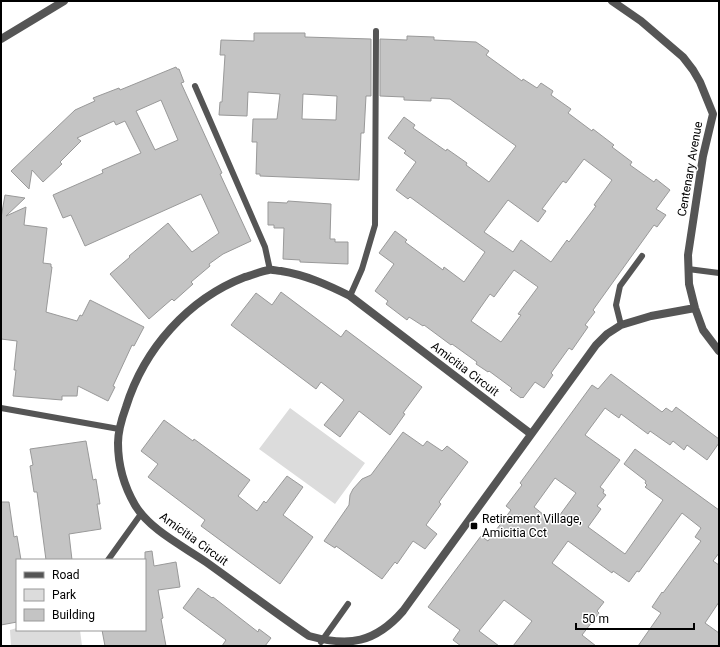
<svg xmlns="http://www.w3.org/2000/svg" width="720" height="647" font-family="Roboto,sans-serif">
  <rect width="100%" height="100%" fill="#fff"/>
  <path fill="#dcdcdc" d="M 290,408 L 365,463 L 335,504 L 259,449 Z
    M 17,628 L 17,630 L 80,630 L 82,646 L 11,646 L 10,630 Z"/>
  <path fill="#c4c4c4" stroke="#999" fill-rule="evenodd" d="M 254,33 L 305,33 L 305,37 L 371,39 L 371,96 L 366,96 L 364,133 L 361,133 L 359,180 L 260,176 L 260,174 L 256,174 L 257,142 L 252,142 L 253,119 L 277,119 L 280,94 L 248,92 L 247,116 L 219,115 L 220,102 L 222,102 L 225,55 L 220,55 L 221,40 L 254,41 ZM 303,94 L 337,96 L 336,120 L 302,119 Z
    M 407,36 L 434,37 L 434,40 L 476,42 L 489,51 L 486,55 L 522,81 L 523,79 L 537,88 L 541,83 L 553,91 L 551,95 L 571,109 L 568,113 L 592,131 L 593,129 L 614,145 L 612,147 L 632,162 L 630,165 L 654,182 L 656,179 L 670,190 L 656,209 L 666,215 L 657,227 L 654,225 L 593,310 L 595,312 L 585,325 L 588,327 L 572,350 L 569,348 L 551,373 L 553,375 L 544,388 L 535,382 L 523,398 L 522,397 L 521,398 L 510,390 L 512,388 L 489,371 L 488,372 L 476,364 L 477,362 L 452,344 L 451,345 L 424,325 L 423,326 L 409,317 L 407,320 L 386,304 L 388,301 L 375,291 L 394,264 L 379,253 L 395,231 L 407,240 L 405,242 L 443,270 L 444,267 L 464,282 L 485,252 L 410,197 L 408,199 L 396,190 L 416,162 L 404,153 L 406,151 L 388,138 L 404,117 L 415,125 L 413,128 L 446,151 L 447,149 L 467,163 L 466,165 L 489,182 L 516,146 L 450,99 L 431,98 L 431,101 L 404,100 L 404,97 L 380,96 L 380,39 L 407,40 ZM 584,159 L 612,180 L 594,205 L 596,206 L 569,242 L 567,240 L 551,262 L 521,240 L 513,252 L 484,232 L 508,200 L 538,222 L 546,211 L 542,209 L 563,181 L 566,183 ZM 514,270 L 538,287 L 518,314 L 521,315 L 501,342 L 471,321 L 490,294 L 494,297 Z
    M 176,67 L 177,69 L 179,69 L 184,82 L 181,83 L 222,173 L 220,174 L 251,241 L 223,254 L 209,264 L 210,266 L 191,282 L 193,284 L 174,301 L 172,299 L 149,319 L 110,274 L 130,257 L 129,256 L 168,223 L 192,252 L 219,233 L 201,194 L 85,246 L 71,215 L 63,218 L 53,195 L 103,173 L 102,170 L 141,153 L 125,121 L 116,125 L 114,121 L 77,138 L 81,141 L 60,162 L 62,164 L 43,182 L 32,170 L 29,189 L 11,171 L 75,110 L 95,101 L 93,98 L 119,88 L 120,90 ZM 161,100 L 178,140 L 155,150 L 136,111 Z
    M 5,195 L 25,198 L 6,216 L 26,207 L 24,225 L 47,228 L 43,263 L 51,264 L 51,267 L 52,267 L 46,312 L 77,321 L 80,315 L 82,316 L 90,300 L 144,327 L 134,346 L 132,345 L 113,386 L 115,387 L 108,401 L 78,386 L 77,396 L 62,396 L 62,400 L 13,396 L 16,370 L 14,370 L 17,341 L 1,339 L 1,218 Z
    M 288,201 L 331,204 L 330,239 L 335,239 L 335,242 L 348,242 L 348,264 L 300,262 L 300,260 L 283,259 L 284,228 L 274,228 L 274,225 L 268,225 L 268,202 L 287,203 Z
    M 281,292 L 341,337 L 346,330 L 422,387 L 403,413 L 405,414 L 390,435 L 359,411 L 340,437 L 324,425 L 344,400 L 321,382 L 316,389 L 231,325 L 256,293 L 272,305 Z
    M 611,374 L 662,412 L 666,408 L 672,412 L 676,407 L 719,439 L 719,443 L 707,460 L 687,445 L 684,450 L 673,441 L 670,445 L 650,431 L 648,434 L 621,414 L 619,418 L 605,408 L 585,435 L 620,460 L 600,487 L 604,490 L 603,493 L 606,495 L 597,506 L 601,509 L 588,527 L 625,554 L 663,500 L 645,487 L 647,485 L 645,483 L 646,481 L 624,464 L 635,449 L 719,510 L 719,553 L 713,561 L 719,565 L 719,602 L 705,623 L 719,633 L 719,646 L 638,646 L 661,613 L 652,607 L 662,592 L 663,593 L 701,541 L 695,537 L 701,528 L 682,513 L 639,572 L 637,571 L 629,582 L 613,571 L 612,573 L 568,541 L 552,563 L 604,602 L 597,611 L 599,613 L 582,635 L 596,646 L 513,646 L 532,621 L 504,600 L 479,631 L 499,646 L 461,646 L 453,640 L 460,630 L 428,607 L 481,536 L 488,541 L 511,510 L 506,506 L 522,485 L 520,483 L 592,385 L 598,389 ZM 555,478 L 576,493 L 554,523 L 534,507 Z
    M 164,420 L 193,441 L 194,439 L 250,480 L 238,496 L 257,511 L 264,501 L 266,503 L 287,476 L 303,487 L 283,515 L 313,537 L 280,584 L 201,526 L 205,520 L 148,477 L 158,464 L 141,451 Z
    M 403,432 L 423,446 L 427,441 L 442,451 L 447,446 L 468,462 L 439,502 L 441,504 L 426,525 L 437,534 L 425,549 L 413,541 L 397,564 L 395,562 L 382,579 L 336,546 L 335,548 L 324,541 L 349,505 L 350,495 L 353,489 L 362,479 L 371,475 Z
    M 86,441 L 93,480 L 96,479 L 100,504 L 97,504 L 101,529 L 69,534 L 72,560 L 46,560 L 37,492 L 34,492 L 30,466 L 33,465 L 30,449 Z
    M 1,502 L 9,502 L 14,537 L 17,536 L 21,560 L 17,560 L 17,622 L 1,625 Z
    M 152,551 L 154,566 L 176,562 L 180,587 L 158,590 L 163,618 L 161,619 L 166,646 L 105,646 L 102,630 L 145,630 L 145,552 Z
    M 198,588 L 212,598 L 213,597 L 258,632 L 259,629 L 271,638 L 265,646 L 222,646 L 226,640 L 183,608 Z"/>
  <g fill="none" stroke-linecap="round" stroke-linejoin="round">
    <path stroke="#555" stroke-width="6" d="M 195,86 L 265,247 L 270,270
      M 688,269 L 719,273
      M 350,296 L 362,269 L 375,225 L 376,31
      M 621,325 L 616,305 L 620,286 L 642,256
      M 1,408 L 119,429
      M 108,560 L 141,514
      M 321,642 L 348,604"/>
    <path stroke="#555" stroke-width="8" d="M 612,1 L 641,21 L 683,57 L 693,70 L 700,82 L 713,114 L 703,156 L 688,255 L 689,284 L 695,308 L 703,330 L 719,351
      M 1,39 L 64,1
      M 531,434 L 350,296 C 328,285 306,275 281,271 C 277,271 272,269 269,270 C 261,271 253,275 245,277 C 188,299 144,349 126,407 C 122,418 118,430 118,443 C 118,464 124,486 135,505 C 150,530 183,546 206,562 C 241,587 274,612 309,636 C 349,647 375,643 403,611 L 596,345 L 607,334 L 621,325 L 651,316 L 695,308"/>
  </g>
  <rect fill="#000" stroke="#fff" stroke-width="1.5" x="470" y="522" width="8" height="8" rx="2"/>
  <g text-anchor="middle" stroke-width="3" stroke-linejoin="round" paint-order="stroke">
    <g font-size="12" fill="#000" stroke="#fff">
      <text transform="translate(690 169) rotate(-80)" y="4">Centenary Avenue</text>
      <text transform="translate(465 369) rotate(37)" y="4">Amicitia Circuit</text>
      <text transform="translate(194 539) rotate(36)" y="4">Amicitia Circuit</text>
    </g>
    <g font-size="12" fill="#000" stroke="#fff" text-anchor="start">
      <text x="482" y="523">Retirement Village,<tspan x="482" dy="14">Amicitia Cct</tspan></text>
    </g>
  </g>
  <rect width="720" height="647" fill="none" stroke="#000000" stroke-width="4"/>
  <rect x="16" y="559" width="130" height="72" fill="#ffffff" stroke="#999999"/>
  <rect x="24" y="572" width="20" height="6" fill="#555555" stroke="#999999"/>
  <text x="52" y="579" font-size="12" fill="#000000">Road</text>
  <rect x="24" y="589" width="20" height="12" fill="#dcdcdc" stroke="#999999"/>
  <text x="52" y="599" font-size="12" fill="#000000">Park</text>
  <rect x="24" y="609" width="20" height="12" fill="#c4c4c4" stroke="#999999"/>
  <text x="52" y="619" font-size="12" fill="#000000">Building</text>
  <path d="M576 623v6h118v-6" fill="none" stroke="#000000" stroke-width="2"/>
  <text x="582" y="623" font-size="12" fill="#000000" stroke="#ffffff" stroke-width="3" paint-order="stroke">50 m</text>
</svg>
